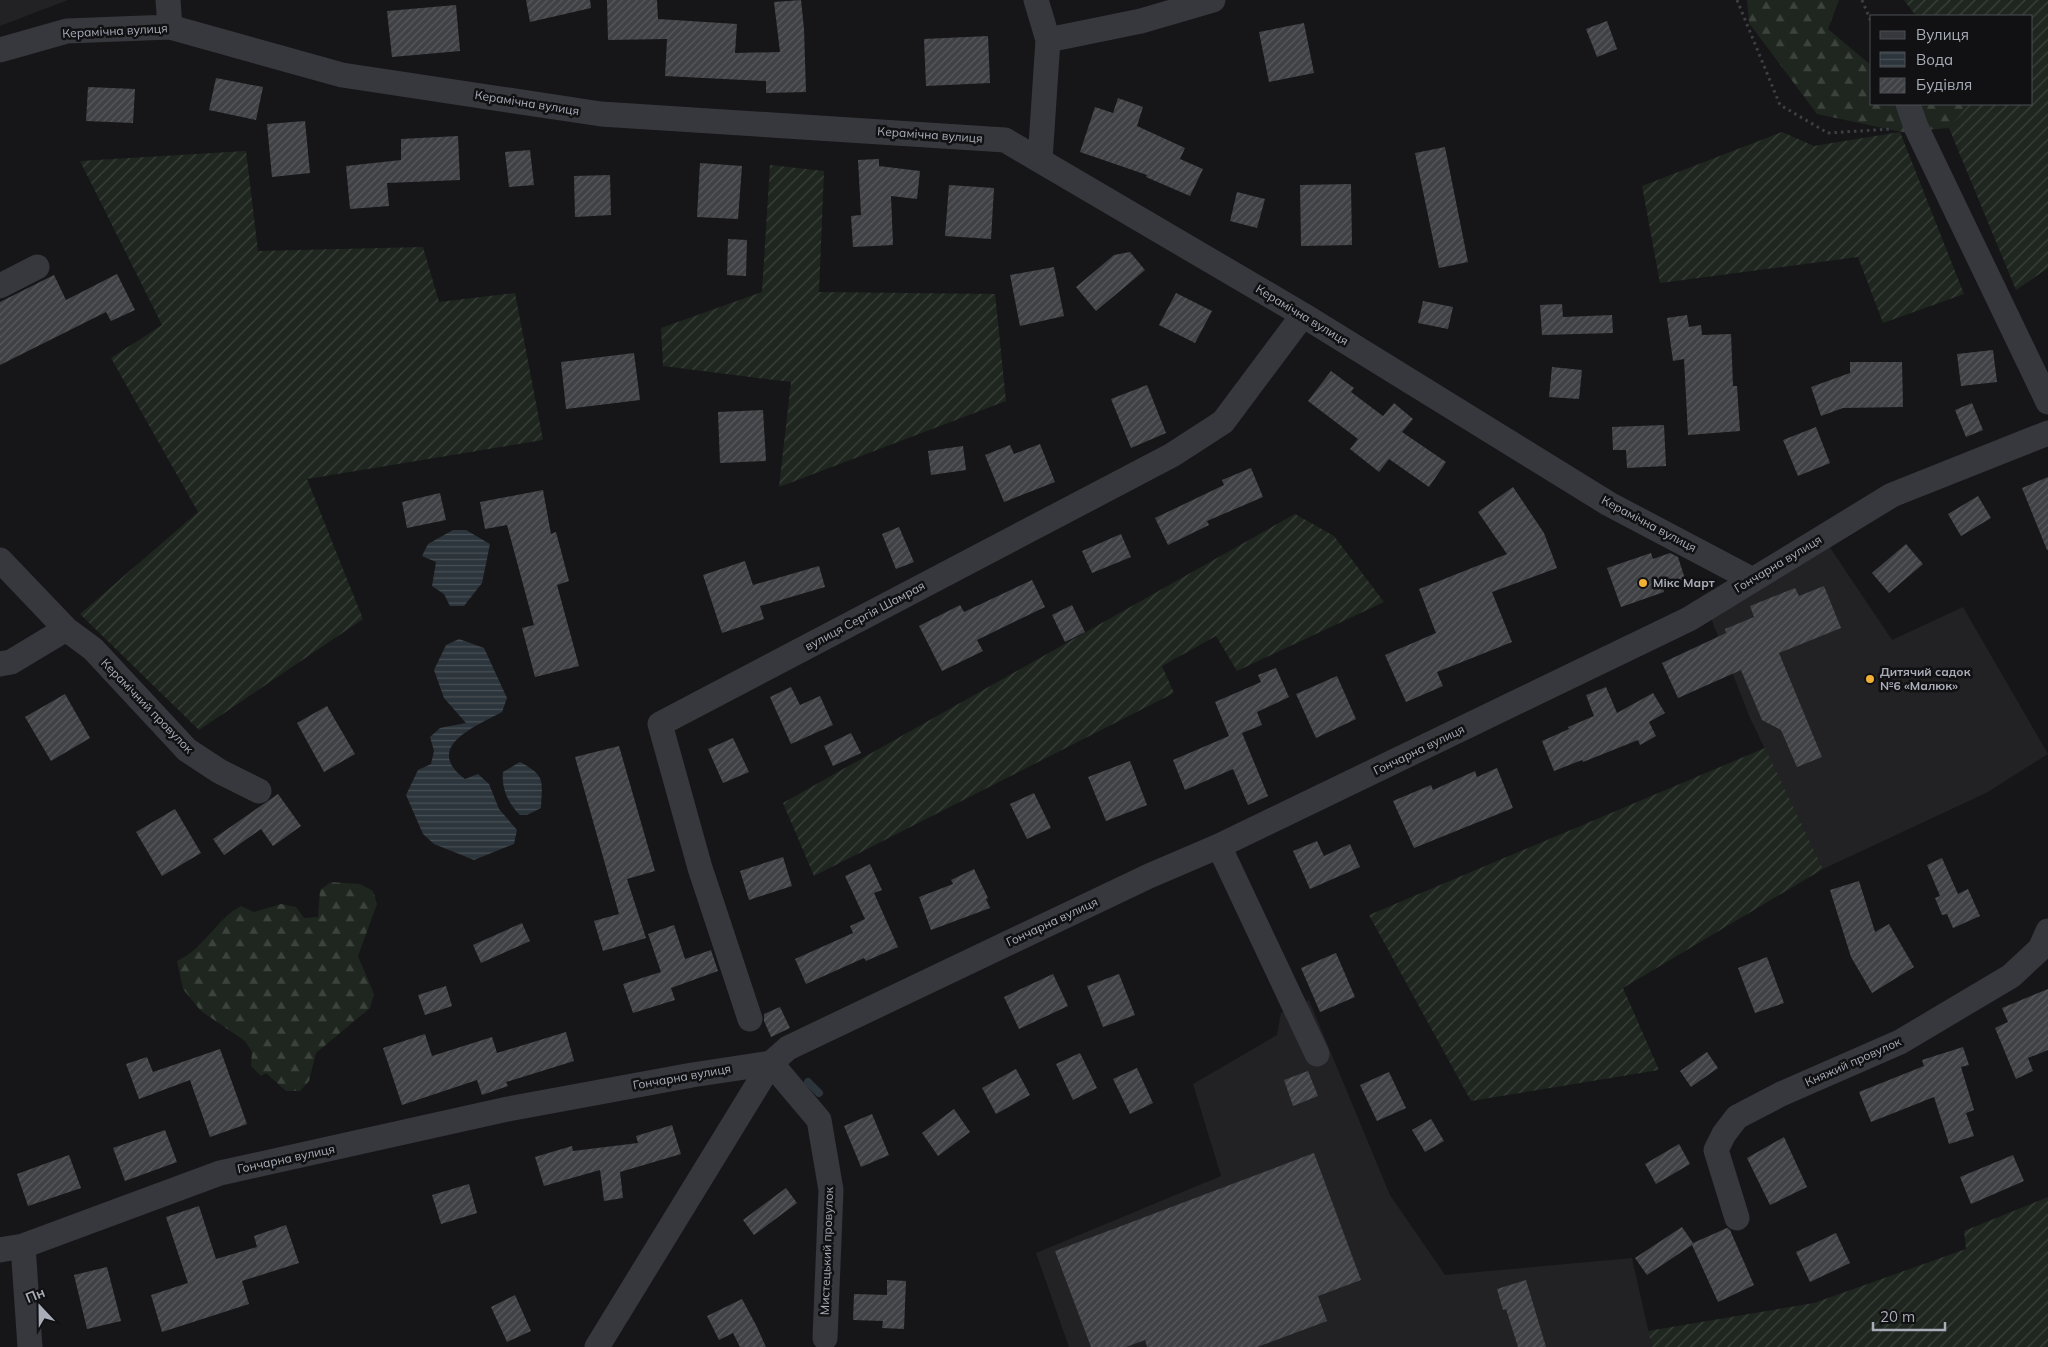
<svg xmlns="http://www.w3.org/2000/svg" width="2048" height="1347" font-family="Mulish,sans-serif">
  <defs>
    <pattern id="forest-firs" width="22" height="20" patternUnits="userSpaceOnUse" patternTransform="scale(1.25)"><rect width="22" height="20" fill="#1e261f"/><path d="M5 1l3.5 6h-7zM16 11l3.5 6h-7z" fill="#3c433d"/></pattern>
    <pattern id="garden-furrows" width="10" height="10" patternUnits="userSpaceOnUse" patternTransform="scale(1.25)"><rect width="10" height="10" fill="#1e261f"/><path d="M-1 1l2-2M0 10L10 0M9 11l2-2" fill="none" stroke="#3c433d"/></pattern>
    <pattern id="water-rules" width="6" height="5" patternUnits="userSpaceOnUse" patternTransform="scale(1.25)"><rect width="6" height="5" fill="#2c353c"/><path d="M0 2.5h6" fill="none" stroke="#485056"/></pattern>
    <pattern id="building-hatch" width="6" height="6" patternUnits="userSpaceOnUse" patternTransform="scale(1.25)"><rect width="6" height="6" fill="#404145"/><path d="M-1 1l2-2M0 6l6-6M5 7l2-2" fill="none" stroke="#595a5e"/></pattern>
  </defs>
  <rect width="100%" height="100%" fill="#161618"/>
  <path fill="#222225" d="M 0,0 L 68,0 L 0,26 Z
    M 1823,537 L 1892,640 L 1963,607 L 2048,754 L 1986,793 L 1823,869 L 1750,718 L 1707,608 Z
    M 1309,1000 L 1390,1195 L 1445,1275 L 1632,1258 L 1652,1347 L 1069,1347 L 1036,1253 L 1221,1176 L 1193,1084 L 1277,1035 L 1281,1013 Z"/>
  <path fill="url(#forest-firs)" d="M 1747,0 L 1839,0 L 1828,29 L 1872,66 L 1872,104 L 1969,104 L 1949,128 L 1902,132 L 1817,114 L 1749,23 Z
    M 331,882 L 360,884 L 373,891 L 377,904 L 358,956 L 374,994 L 370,1008 L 316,1053 L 309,1081 L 300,1091 L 286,1091 L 266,1073 L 261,1076 L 251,1066 L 252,1052 L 245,1041 L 201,1011 L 183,989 L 177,961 C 204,949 216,919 241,906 L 254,912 L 281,904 L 296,907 L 304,918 L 318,917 L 320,890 Z"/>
  <path fill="url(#garden-furrows)" d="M 1904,0 L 2048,0 L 2048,268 L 2016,290 L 1949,128 L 1969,104 L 2032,104 L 2032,16 L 1916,16 Z
    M 1782,132 L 1814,146 L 1900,132 L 1964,294 L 1883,323 L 1858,257 L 1660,283 L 1642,186 Z
    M 246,151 L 258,251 L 423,247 L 439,302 L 515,293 L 543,440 L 307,479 L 363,619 L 199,730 L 80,614 L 198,512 L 111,358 L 162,325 L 80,161 Z
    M 770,165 L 824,171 L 819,292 L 995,294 L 1006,401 L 779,487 L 791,382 L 663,366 L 661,328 L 762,292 Z
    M 1295,514 L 1334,536 L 1384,602 L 1237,671 L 1216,636 L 1162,666 L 1174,693 L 814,876 L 783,803 Z
    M 1765,748 L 1823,869 L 1623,988 L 1659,1070 L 1471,1101 L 1369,915 Z
    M 2048,1197 L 2048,1347 L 1652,1347 L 1648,1331 L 1814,1303 L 1966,1249 L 1964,1231 Z"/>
  <path fill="url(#water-rules)" d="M 453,530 L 466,530 L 490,544 L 482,583 L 464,606 L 450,606 L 444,594 L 432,586 L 436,562 L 422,556 L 428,544 Z
    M 459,639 L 484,648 L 507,698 L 502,712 C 476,726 422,747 465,779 L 478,774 L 489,784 L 499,809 L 517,830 L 514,844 L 474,860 L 434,844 L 423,834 L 406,795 L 418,770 L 431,764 L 434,751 L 430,737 L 440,728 L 466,723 L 444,698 L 434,670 L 446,645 Z
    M 520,762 C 546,776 542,780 541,808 L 527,815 L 520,815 C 509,805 501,788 503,772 Z"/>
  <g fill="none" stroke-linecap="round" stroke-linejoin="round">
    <path stroke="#2c353c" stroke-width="8" d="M 808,1082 L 819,1093"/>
  </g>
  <path fill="url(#building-hatch)" d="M 526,0 L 590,0 L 591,8 L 530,22 Z
    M 607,0 L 657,0 L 658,19 L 737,24 L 735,53 L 780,52 L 774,2 L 801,0 L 804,29 L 806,92 L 766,93 L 766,81 L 665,76 L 667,39 L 608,40 Z
    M 456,5 L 460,51 L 392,57 L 387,11 Z
    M 1607,21 L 1617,49 L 1597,57 L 1586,29 Z
    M 1304,23 L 1314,73 L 1269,82 L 1259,32 Z
    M 988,36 L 990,83 L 926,86 L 924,39 Z
    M 216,78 L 263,87 L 256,120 L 209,110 Z
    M 88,87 L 135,89 L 133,123 L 86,121 Z
    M 1118,98 L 1143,107 L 1137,126 L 1185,148 L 1180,159 L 1203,169 L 1190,196 L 1146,177 L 1147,175 L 1080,152 L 1095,107 L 1113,113 Z
    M 305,121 L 310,173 L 272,177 L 267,124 Z
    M 458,136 L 460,180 L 387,183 L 389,206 L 350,209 L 346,166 L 401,160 L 401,139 Z
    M 1445,147 L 1468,262 L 1439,268 L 1415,153 Z
    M 530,150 L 534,185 L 509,187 L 505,152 Z
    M 879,159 L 879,166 L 920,171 L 917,199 L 891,196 L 893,245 L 853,247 L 851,216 L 861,215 L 858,160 Z
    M 700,163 L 742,166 L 738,219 L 697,217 Z
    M 610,175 L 611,215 L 575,217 L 574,176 Z
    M 1351,184 L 1352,245 L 1301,246 L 1300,185 Z
    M 949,185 L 994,188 L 991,239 L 945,236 Z
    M 1237,192 L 1265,199 L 1257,228 L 1230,221 Z
    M 728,239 L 747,240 L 746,276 L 727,275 Z
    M 1130,252 L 1145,270 L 1096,311 L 1076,287 L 1114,255 Z
    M 1054,267 L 1064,316 L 1020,326 L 1010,275 Z
    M 117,274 L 135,310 L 111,321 L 106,312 L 0,365 L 0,302 L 54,275 L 66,300 Z
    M 1176,293 L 1212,311 L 1195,343 L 1159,325 Z
    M 1423,301 L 1453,307 L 1448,329 L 1418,323 Z
    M 1562,304 L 1563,317 L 1612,315 L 1613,333 L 1542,335 L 1540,305 Z
    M 1687,315 L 1689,327 L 1701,325 L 1702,335 L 1731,334 L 1733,386 L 1737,386 L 1740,431 L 1688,435 L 1684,359 L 1673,361 L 1667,318 Z
    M 1993,350 L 1997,382 L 1961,386 L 1957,354 Z
    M 634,353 L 640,400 L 566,409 L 561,362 Z
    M 1850,362 L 1902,362 L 1903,407 L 1843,408 L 1821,416 L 1811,387 L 1850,373 Z
    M 1552,367 L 1582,370 L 1579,399 L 1549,397 Z
    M 1331,371 L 1354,388 L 1351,392 L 1383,416 L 1394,403 L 1413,419 L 1402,432 L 1446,462 L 1429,487 L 1389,459 L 1379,472 L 1350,449 L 1358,439 L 1308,401 Z
    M 1147,385 L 1166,433 L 1131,448 L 1111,399 Z
    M 1972,403 L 1983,430 L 1966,437 L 1955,410 Z
    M 763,410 L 766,461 L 720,463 L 718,412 Z
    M 1664,425 L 1666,466 L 1627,468 L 1626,450 L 1613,450 L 1612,427 Z
    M 1816,427 L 1830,463 L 1798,476 L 1783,440 Z
    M 1040,444 L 1055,482 L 1004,502 L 985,455 L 1010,445 L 1014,454 Z
    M 963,446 L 966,470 L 931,475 L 928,451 Z
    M 1251,468 L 1263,497 L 1207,521 L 1209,525 L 1168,545 L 1155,518 L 1224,485 L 1222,480 Z
    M 2048,477 L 2048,550 L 2047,550 L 2022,488 Z
    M 1513,487 L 1544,533 L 1557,568 L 1492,592 L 1512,642 L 1437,672 L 1443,686 L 1406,702 L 1385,655 L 1436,633 L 1419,589 L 1507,554 L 1478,512 Z
    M 543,490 L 551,534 L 556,532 L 569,581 L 557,585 L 579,666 L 535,677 L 522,628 L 534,625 L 507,525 L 485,529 L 480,502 Z
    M 440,493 L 446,520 L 407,528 L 402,502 Z
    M 1978,496 L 1991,518 L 1961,536 L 1948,514 Z
    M 899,527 L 914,562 L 896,569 L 882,534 Z
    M 1121,534 L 1131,557 L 1092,573 L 1082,551 Z
    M 1906,544 L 1923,564 L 1889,593 L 1872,573 Z
    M 1651,553 L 1653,559 L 1670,553 L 1678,557 L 1685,579 L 1663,587 L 1664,592 L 1621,607 L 1607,568 Z
    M 745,561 L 753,585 L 819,566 L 825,587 L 760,606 L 764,619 L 722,633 L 703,575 Z
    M 1032,580 L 1045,607 L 977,640 L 983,651 L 942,671 L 919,626 L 960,605 L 964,612 Z
    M 1824,586 L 1841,628 L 1779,653 L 1822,757 L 1797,767 L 1781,730 L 1762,720 L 1741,670 L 1678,698 L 1662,663 L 1726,633 L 1725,629 L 1754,617 L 1750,606 L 1795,588 L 1799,596 Z
    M 1072,605 L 1085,632 L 1065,642 L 1052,615 Z
    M 1276,668 L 1289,697 L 1257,712 L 1262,725 L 1242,733 L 1268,796 L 1248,805 L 1233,769 L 1185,790 L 1173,760 L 1229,736 L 1215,702 L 1261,682 L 1258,675 Z
    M 1337,676 L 1356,719 L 1316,738 L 1296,694 Z
    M 791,687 L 800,705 L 820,696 L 833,725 L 791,744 L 770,697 Z
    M 1606,687 L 1617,713 L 1653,693 L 1665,713 L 1649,722 L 1656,736 L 1640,745 L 1638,740 L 1583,762 L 1582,760 L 1554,771 L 1542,741 L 1569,729 L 1568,727 L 1594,716 L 1586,695 Z
    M 65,694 L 90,738 L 51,761 L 25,717 Z
    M 327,706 L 355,754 L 324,772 L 297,723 Z
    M 851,733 L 861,753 L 833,766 L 824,746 Z
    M 733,738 L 749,772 L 723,783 L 708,749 Z
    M 619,746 L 655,871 L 627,879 L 646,938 L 603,951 L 594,921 L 619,914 L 575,757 Z
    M 1130,761 L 1147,805 L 1106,821 L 1088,777 Z
    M 1497,768 L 1513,808 L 1414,848 L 1393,801 L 1431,785 L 1433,790 L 1475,771 L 1477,777 Z
    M 1034,793 L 1051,828 L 1027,839 L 1010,804 Z
    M 278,794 L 301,826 L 273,846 L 261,829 L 224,855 L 213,839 Z
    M 175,809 L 201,853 L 162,876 L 136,832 Z
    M 1317,841 L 1324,856 L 1350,844 L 1360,867 L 1310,889 L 1293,851 Z
    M 783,857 L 792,886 L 749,900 L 740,871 Z
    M 1942,858 L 1958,894 L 1968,889 L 1980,916 L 1953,928 L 1947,914 L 1942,915 L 1935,898 L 1940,896 L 1927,865 Z
    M 870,864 L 882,890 L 874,893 L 898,947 L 866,961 L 864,958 L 806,984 L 795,959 L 853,933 L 850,926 L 865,919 L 845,876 Z
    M 974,869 L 988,898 L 986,899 L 990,908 L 931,930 L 919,897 L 953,884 L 951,880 Z
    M 1859,881 L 1875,932 L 1889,924 L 1914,967 L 1872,993 L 1851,957 L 1830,890 Z
    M 522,923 L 530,941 L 481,963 L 473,945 Z
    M 674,925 L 685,959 L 711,950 L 718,971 L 671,988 L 675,1000 L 633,1013 L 623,984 L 661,972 L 648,934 Z
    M 1336,953 L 1355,997 L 1320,1012 L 1301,968 Z
    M 1767,957 L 1784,1003 L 1755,1013 L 1738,968 Z
    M 1053,974 L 1068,1006 L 1019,1029 L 1004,997 Z
    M 1119,974 L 1135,1015 L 1103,1027 L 1087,986 Z
    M 446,986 L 452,1006 L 425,1015 L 418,995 Z
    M 2048,989 L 2048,1050 L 2028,1058 L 2033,1071 L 2016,1079 L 1995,1028 L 2008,1022 L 2002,1008 Z
    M 780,1007 L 790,1028 L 771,1037 L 764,1021 L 764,1014 Z
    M 566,1032 L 574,1061 L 506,1082 L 508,1086 L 482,1095 L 477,1080 L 402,1105 L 383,1048 L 425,1034 L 432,1056 L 492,1037 L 497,1053 Z
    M 1963,1047 L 1969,1065 L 1961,1067 L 1974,1110 L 1966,1113 L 1974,1136 L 1949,1144 L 1934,1097 L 1871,1122 L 1859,1092 L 1924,1066 L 1922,1060 Z
    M 220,1049 L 247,1124 L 210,1137 L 190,1080 L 139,1099 L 126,1064 L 147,1057 L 153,1072 Z
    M 1707,1052 L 1718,1068 L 1691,1087 L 1680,1071 Z
    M 1080,1053 L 1097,1088 L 1073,1100 L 1056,1064 Z
    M 1137,1068 L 1153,1103 L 1130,1114 L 1113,1079 Z
    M 1016,1069 L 1030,1095 L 996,1114 L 982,1088 Z
    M 1308,1071 L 1318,1096 L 1293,1106 L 1284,1080 Z
    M 1389,1072 L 1406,1108 L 1377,1121 L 1360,1085 Z
    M 954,1109 L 970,1132 L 938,1156 L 922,1133 Z
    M 872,1114 L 889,1155 L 861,1167 L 844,1126 Z
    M 1431,1119 L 1444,1141 L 1425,1152 L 1412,1130 Z
    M 672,1125 L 681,1154 L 620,1172 L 623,1198 L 604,1201 L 600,1170 L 544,1186 L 535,1157 L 572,1146 L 573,1151 L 638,1143 L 636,1136 Z
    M 165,1130 L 177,1162 L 125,1181 L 113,1148 Z
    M 1784,1137 L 1807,1187 L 1770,1205 L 1747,1158 Z
    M 1679,1144 L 1690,1164 L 1656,1184 L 1645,1164 Z
    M 1314,1153 L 1361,1280 L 1318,1296 L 1327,1321 L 1257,1347 L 1147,1347 L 1145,1340 L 1126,1347 L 1091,1347 L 1055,1251 Z
    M 69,1155 L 81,1188 L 28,1206 L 17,1174 Z
    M 2013,1155 L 2024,1181 L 1971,1204 L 1960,1177 Z
    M 469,1184 L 477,1213 L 441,1224 L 432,1195 Z
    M 786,1188 L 797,1203 L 754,1235 L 743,1220 Z
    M 199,1206 L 216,1259 L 257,1247 L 254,1236 L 286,1225 L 299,1263 L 242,1281 L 249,1304 L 162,1332 L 151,1295 L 188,1283 L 166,1217 Z
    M 1682,1227 L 1693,1243 L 1727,1228 L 1730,1230 L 1754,1285 L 1718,1302 L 1692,1245 L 1647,1275 L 1635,1258 Z
    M 1836,1233 L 1850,1263 L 1810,1282 L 1796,1252 Z
    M 107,1267 L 121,1321 L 87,1329 L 74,1275 Z
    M 887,1280 L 906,1281 L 904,1329 L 882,1328 L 883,1321 L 853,1320 L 854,1294 L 887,1295 Z
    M 1526,1280 L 1546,1347 L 1518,1347 L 1506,1309 L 1503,1310 L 1497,1289 Z
    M 515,1295 L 531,1331 L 507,1342 L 491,1307 Z
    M 742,1299 L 756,1325 L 766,1347 L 740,1347 L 733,1333 L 719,1340 L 707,1316 Z"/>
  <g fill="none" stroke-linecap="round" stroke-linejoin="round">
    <path stroke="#3d3f44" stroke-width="3" stroke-dasharray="2.5 4" stroke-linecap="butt" d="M 1737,0 L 1780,105 L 1828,133 L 1891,129
      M 1862,0 L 1872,24"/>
    <path stroke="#37383d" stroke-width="25" d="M 168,0 L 170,27
      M 1036,0 L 1048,40 L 1040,160
      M 1048,40 L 1141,21 L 1213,0
      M 0,50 L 67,31 L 170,27 L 342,75 L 601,114 L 1005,140 L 1303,315 L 1609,504 L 1753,580
      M 1908,104 L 1916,127 L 2048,402
      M 0,286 L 37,267
      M 0,560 L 66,629 L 93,649 L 187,750 L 219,771 L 259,791
      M 0,664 L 11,662 L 66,629
      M 1219,846 L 1317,1054
      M 750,1019 L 700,868 L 660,724 L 1172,455 L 1223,422 L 1303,315
      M 1737,1218 L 1716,1150 L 1724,1134 L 1737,1117 L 1781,1094 L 1900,1042 L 2011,976 L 2040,949 L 2048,931
      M 23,1246 L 30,1347
      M 0,1250 L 23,1246 L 220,1173 L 508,1109 L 692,1075 L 771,1063 L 788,1048 L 1149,876 L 1219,846 L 1689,619 L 1892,495 L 2048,433
      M 597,1347 L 771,1063 L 819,1120 L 831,1190 L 825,1338"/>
  </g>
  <g fill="#f2b134" stroke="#111113" stroke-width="2">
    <circle cx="1643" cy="583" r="5"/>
    <circle cx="1870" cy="679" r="5"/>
  </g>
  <g text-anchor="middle" stroke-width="5" stroke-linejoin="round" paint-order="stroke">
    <g font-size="12" fill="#a8adb8" stroke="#111113">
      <text transform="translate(115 31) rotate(-3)" y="4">Керамічна вулиця</text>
      <text transform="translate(527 103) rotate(9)" y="4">Керамічна вулиця</text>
      <text transform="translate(930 135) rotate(4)" y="4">Керамічна вулиця</text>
      <text transform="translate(1302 315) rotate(31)" y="4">Керамічна вулиця</text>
      <text transform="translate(1649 524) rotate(28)" y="4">Керамічна вулиця</text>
      <text transform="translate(1778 564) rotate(-31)" y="4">Гончарна вулиця</text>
      <text transform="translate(865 616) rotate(-28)" y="4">вулиця Сергія Шамрая</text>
      <text transform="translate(147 706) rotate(46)" y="4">Керамічний провулок</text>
      <text transform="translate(1419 750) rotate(-26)" y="4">Гончарна вулиця</text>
      <text transform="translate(1052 922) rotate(-25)" y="4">Гончарна вулиця</text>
      <text transform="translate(1853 1062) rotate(-24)" y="4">Княжий провулок</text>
      <text transform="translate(682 1077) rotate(-10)" y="4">Гончарна вулиця</text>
      <text transform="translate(286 1159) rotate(-12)" y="4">Гончарна вулиця</text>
      <text transform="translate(827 1251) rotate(-88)" y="4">Мистецький провулок</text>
    </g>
    <g font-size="12" font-weight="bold" fill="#a8adb8" stroke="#111113" text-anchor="start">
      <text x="1653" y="587">Мікс Март</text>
      <text x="1880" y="676">Дитячий садок<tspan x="1880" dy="14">№6 «Малюк»</tspan></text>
    </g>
  </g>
  <rect x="1870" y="15" width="162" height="90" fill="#111113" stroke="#4d4f55"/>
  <rect x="1880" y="31" width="25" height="8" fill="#37383d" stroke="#4d4f55"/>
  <text x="1916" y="40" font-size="15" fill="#a8adb8">Вулиця</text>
  <rect x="1880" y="52" width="25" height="15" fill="url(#water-rules)" stroke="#4d4f55"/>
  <text x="1916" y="65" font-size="15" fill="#a8adb8">Вода</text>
  <rect x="1880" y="78" width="25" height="15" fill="url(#building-hatch)" stroke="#4d4f55"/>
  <text x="1916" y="90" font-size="15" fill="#a8adb8">Будівля</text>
  <g transform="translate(40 1307) rotate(338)" stroke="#111113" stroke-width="4" paint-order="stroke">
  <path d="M0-4L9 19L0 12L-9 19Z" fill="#a8adb8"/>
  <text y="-8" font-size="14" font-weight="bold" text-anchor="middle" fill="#a8adb8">Пн</text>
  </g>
  <path d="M1873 1322v8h72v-8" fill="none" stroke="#a8adb8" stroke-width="2.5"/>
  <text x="1880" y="1322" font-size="15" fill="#a8adb8" stroke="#111113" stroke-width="4" paint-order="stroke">20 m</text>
</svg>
